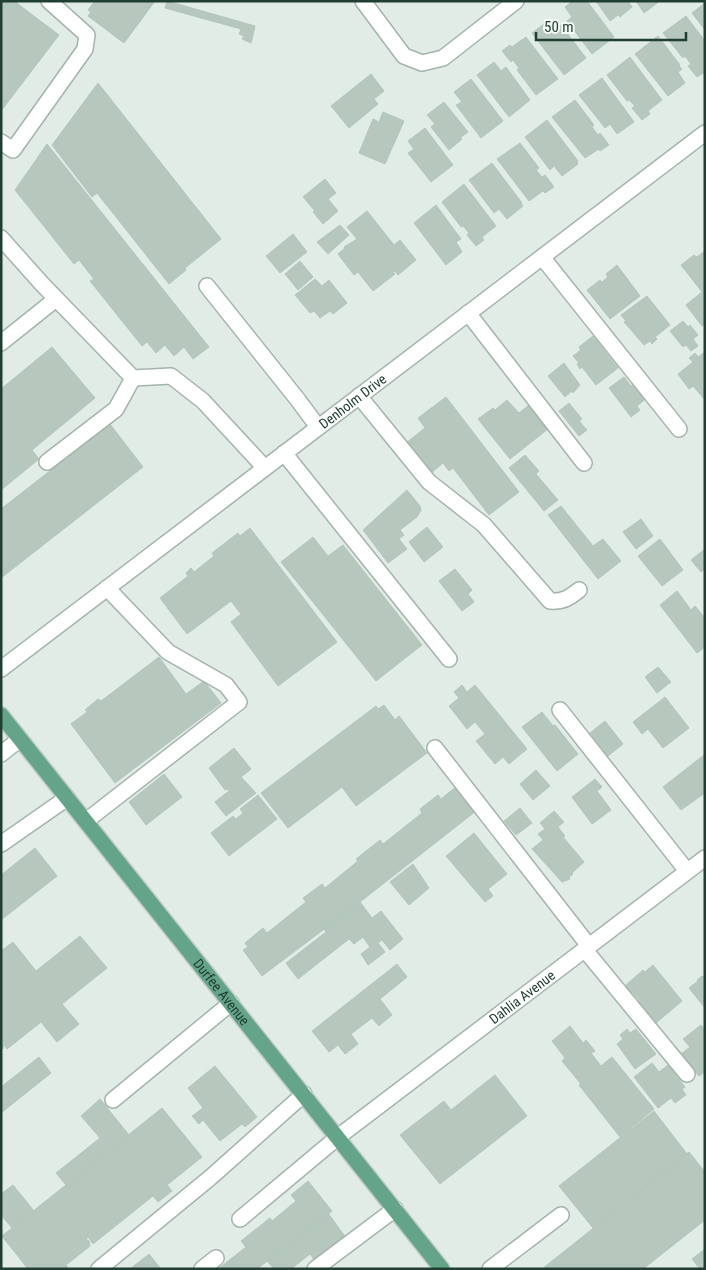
<svg xmlns="http://www.w3.org/2000/svg" width="706" height="1270" font-family="'Roboto Condensed',sans-serif">
  <rect width="100%" height="100%" fill="#e1ece6"/>
  <path fill="#b6c7be" stroke="#b3c6bc" d="M 1,1 L 14,1 L 59,35 L 1,111 Z
    M 95,1 L 155,1 L 124,43 L 88,16 L 91,12 L 88,10 Z
    M 167,1 L 255,26 L 251,43 L 242,39 L 244,36 L 239,34 L 241,29 L 165,8 Z
    M 573,1 L 587,1 L 614,37 L 592,54 L 567,21 L 572,17 L 565,7 Z
    M 596,1 L 628,1 L 632,7 L 620,17 L 618,15 L 610,21 Z
    M 636,1 L 660,1 L 644,13 Z
    M 705,3 L 705,30 L 692,13 Z
    M 686,16 L 705,41 L 705,72 L 697,77 L 688,66 L 691,64 L 685,56 L 683,58 L 663,33 Z
    M 548,21 L 556,29 L 561,25 L 564,29 L 586,58 L 564,75 L 532,33 Z
    M 658,36 L 680,65 L 679,66 L 682,69 L 678,72 L 685,83 L 668,96 L 635,54 Z
    M 526,37 L 558,79 L 536,95 L 517,70 L 519,68 L 513,60 L 511,62 L 502,51 L 510,45 L 512,47 Z
    M 630,57 L 662,100 L 648,111 L 650,114 L 642,120 L 632,108 L 635,106 L 629,100 L 627,101 L 607,75 Z
    M 494,62 L 501,71 L 506,67 L 530,100 L 509,117 L 477,75 Z
    M 371,74 L 384,91 L 374,99 L 378,104 L 349,128 L 331,106 Z
    M 602,78 L 634,122 L 617,134 L 610,124 L 605,128 L 579,95 Z
    M 471,79 L 503,121 L 481,138 L 456,105 L 462,102 L 454,92 Z
    M 98,83 L 221,239 L 185,268 L 186,270 L 169,284 L 97,193 L 92,197 L 52,145 Z
    M 575,100 L 594,125 L 592,127 L 598,135 L 600,133 L 609,145 L 600,151 L 599,149 L 585,158 L 552,117 Z
    M 444,102 L 468,132 L 460,138 L 462,139 L 449,150 L 431,127 L 435,124 L 427,115 Z
    M 383,112 L 404,121 L 385,164 L 359,153 L 373,119 L 379,122 Z
    M 547,120 L 578,161 L 577,162 L 578,164 L 562,176 L 554,166 L 550,170 L 525,137 Z
    M 425,128 L 453,165 L 431,182 L 408,153 L 414,149 L 408,141 Z
    M 520,143 L 539,168 L 536,170 L 542,177 L 545,175 L 554,187 L 545,193 L 543,191 L 529,201 L 497,159 Z
    M 47,144 L 209,347 L 193,359 L 184,347 L 174,356 L 165,345 L 156,353 L 147,342 L 142,346 L 90,281 L 94,279 L 79,260 L 74,264 L 15,190 Z
    M 492,163 L 522,203 L 521,204 L 523,206 L 507,219 L 499,209 L 494,213 L 469,180 Z
    M 325,179 L 336,193 L 328,199 L 338,211 L 323,224 L 313,212 L 315,211 L 303,197 Z
    M 464,184 L 496,226 L 482,237 L 484,240 L 476,246 L 467,235 L 469,233 L 463,226 L 461,227 L 442,202 Z
    M 436,205 L 461,239 L 456,242 L 462,252 L 446,265 L 414,223 Z
    M 367,211 L 394,245 L 400,240 L 416,260 L 398,275 L 395,271 L 393,272 L 395,274 L 373,291 L 358,272 L 354,275 L 338,254 L 345,248 L 344,247 L 357,239 L 347,227 Z
    M 340,225 L 349,235 L 328,254 L 317,242 Z
    M 293,234 L 307,252 L 280,273 L 266,256 Z
    M 705,251 L 705,324 L 702,326 L 686,305 L 702,292 L 681,265 L 694,255 L 697,257 Z
    M 300,261 L 313,277 L 298,290 L 285,274 Z
    M 617,265 L 640,296 L 610,319 L 587,290 L 600,280 L 602,282 L 608,277 L 606,274 Z
    M 315,279 L 322,286 L 329,280 L 347,303 L 333,314 L 330,311 L 320,318 L 314,311 L 310,313 L 295,295 Z
    M 647,296 L 670,325 L 655,337 L 657,339 L 652,344 L 650,341 L 644,345 L 624,322 L 626,321 L 621,315 Z
    M 683,321 L 688,327 L 690,325 L 698,335 L 693,339 L 698,346 L 691,351 L 686,345 L 683,347 L 670,331 Z
    M 593,336 L 618,368 L 596,385 L 582,367 L 580,369 L 577,364 L 579,363 L 573,356 L 581,350 L 579,347 Z
    M 52,347 L 95,398 L 32,450 L 39,459 L 1,490 L 1,389 Z
    M 705,352 L 705,400 L 693,386 L 689,389 L 678,374 L 693,362 L 689,358 L 695,353 L 698,357 Z
    M 564,363 L 580,385 L 573,393 L 572,391 L 565,397 L 548,376 Z
    M 624,377 L 631,386 L 636,382 L 648,397 L 637,406 L 640,410 L 631,417 L 609,388 Z
    M 446,397 L 519,492 L 489,515 L 453,468 L 449,471 L 443,463 L 430,474 L 406,443 L 425,428 L 418,418 Z
    M 507,400 L 519,413 L 534,401 L 553,425 L 510,459 L 478,419 L 493,408 L 495,410 Z
    M 569,403 L 582,419 L 579,421 L 587,430 L 579,436 L 559,411 Z
    M 110,424 L 143,467 L 1,578 L 1,509 Z
    M 525,455 L 539,471 L 536,474 L 558,500 L 544,511 L 509,468 Z
    M 407,490 L 420,506 L 421,510 L 417,517 L 400,530 L 404,535 L 399,539 L 407,549 L 388,563 L 363,530 Z
    M 561,506 L 593,546 L 603,539 L 621,561 L 598,579 L 548,515 Z
    M 641,519 L 653,536 L 636,549 L 623,532 Z
    M 427,527 L 443,547 L 424,562 L 409,542 Z
    M 250,528 L 337,642 L 278,686 L 231,622 L 241,614 L 231,601 L 187,634 L 160,598 L 188,576 L 186,573 L 191,568 L 194,572 L 214,556 L 212,553 L 238,533 L 240,536 Z
    M 313,537 L 328,556 L 343,545 L 422,645 L 376,681 L 281,562 Z
    M 660,539 L 683,570 L 662,586 L 638,556 Z
    M 705,549 L 705,569 L 701,572 L 691,560 Z
    M 455,569 L 472,590 L 468,594 L 474,602 L 462,611 L 439,581 Z
    M 677,591 L 691,610 L 695,606 L 705,618 L 705,647 L 697,653 L 660,605 Z
    M 159,657 L 186,694 L 204,681 L 221,703 L 115,783 L 71,724 L 87,712 L 85,710 L 98,699 L 101,701 Z
    M 658,667 L 671,682 L 657,693 L 645,677 Z
    M 462,685 L 467,692 L 475,685 L 527,749 L 509,764 L 503,757 L 495,764 L 476,741 L 485,734 L 475,722 L 467,729 L 449,706 L 459,698 L 454,692 Z
    M 665,697 L 689,728 L 663,748 L 648,729 L 642,734 L 633,722 Z
    M 384,705 L 395,720 L 399,716 L 427,753 L 356,806 L 342,787 L 288,828 L 261,793 L 376,706 L 378,709 Z
    M 542,712 L 553,726 L 555,725 L 578,754 L 557,771 L 522,727 Z
    M 605,721 L 623,744 L 608,756 L 590,733 Z
    M 234,748 L 251,769 L 241,777 L 256,793 L 226,816 L 215,802 L 229,791 L 227,789 L 225,790 L 209,768 Z
    M 704,755 L 705,793 L 681,810 L 663,787 Z
    M 536,770 L 550,786 L 533,800 L 520,784 Z
    M 164,774 L 182,797 L 146,825 L 129,802 Z
    M 595,779 L 602,787 L 597,791 L 611,810 L 592,824 L 572,797 Z
    M 457,786 L 476,811 L 360,902 L 262,976 L 243,950 L 248,947 L 245,943 L 263,928 L 267,933 L 306,902 L 303,898 L 322,884 L 325,888 L 358,861 L 356,859 L 380,840 L 383,844 L 422,813 L 420,809 L 438,795 L 441,799 Z
    M 258,795 L 277,819 L 229,856 L 211,833 L 233,816 L 236,819 L 243,813 L 240,809 Z
    M 520,808 L 532,823 L 516,835 L 504,821 Z
    M 554,811 L 564,822 L 558,827 L 565,836 L 563,837 L 584,862 L 572,873 L 573,874 L 569,877 L 570,879 L 562,882 L 532,849 L 543,840 L 538,834 L 545,829 L 540,823 Z
    M 474,833 L 507,874 L 488,889 L 493,896 L 485,902 L 446,856 Z
    M 35,848 L 57,876 L 1,920 L 1,875 Z
    M 413,864 L 429,888 L 409,905 L 390,882 Z
    M 360,902 L 372,918 L 381,911 L 403,939 L 390,950 L 382,940 L 378,943 L 385,952 L 368,965 L 361,954 L 370,947 L 363,937 L 354,944 L 349,939 L 298,979 L 286,963 L 326,932 L 323,928 Z
    M 80,936 L 107,968 L 62,1004 L 79,1024 L 57,1042 L 41,1022 L 7,1049 L 4,1045 L 3,1049 L 1,1049 L 1,951 L 13,942 L 36,971 Z
    M 397,964 L 407,977 L 380,999 L 392,1015 L 379,1026 L 372,1018 L 351,1034 L 358,1044 L 345,1054 L 338,1045 L 329,1052 L 312,1031 Z
    M 653,965 L 682,1001 L 656,1023 L 638,1003 L 640,1001 L 632,992 L 629,994 L 624,989 L 627,986 L 626,985 L 643,970 L 645,972 Z
    M 702,976 L 703,977 L 705,976 L 705,1008 L 689,988 L 698,981 L 697,980 Z
    M 701,1025 L 705,1030 L 705,1072 L 699,1076 L 681,1054 L 690,1047 L 683,1039 Z
    M 570,1026 L 583,1043 L 586,1040 L 595,1051 L 591,1053 L 601,1066 L 612,1057 L 654,1109 L 620,1137 L 579,1085 L 581,1084 L 562,1061 L 565,1058 L 552,1041 Z
    M 627,1029 L 630,1033 L 636,1029 L 656,1054 L 635,1069 L 617,1044 L 623,1039 L 620,1035 Z
    M 39,1057 L 51,1073 L 1,1113 L 1,1087 Z
    M 652,1063 L 659,1072 L 668,1065 L 685,1087 L 682,1089 L 686,1095 L 675,1103 L 671,1098 L 658,1108 L 634,1077 Z
    M 215,1066 L 257,1117 L 245,1127 L 242,1124 L 220,1141 L 203,1120 L 199,1124 L 192,1116 L 203,1108 L 188,1088 Z
    M 495,1075 L 527,1116 L 440,1184 L 400,1135 L 444,1101 L 451,1110 Z
    M 100,1099 L 129,1135 L 66,1185 L 56,1173 L 100,1138 L 81,1116 Z
    M 162,1108 L 202,1157 L 167,1185 L 172,1191 L 158,1202 L 153,1196 L 93,1244 L 88,1237 L 86,1239 L 89,1241 L 90,1246 L 66,1265 L 68,1267 L 66,1269 L 28,1269 L 2,1236 Z
    M 654,1111 L 687,1154 L 593,1228 L 559,1186 Z
    M 689,1152 L 705,1172 L 705,1220 L 643,1269 L 542,1269 Z
    M 308,1181 L 332,1211 L 257,1269 L 218,1269 L 246,1247 L 241,1241 L 270,1218 L 272,1221 L 296,1201 L 291,1195 Z
    M 13,1185 L 34,1211 L 12,1228 L 1,1215 L 1,1194 Z
    M 328,1213 L 346,1238 L 316,1262 L 310,1254 L 291,1269 L 274,1269 L 267,1261 Z
    M 705,1249 L 705,1269 L 700,1269 L 692,1259 Z
    M 149,1254 L 161,1269 L 130,1269 Z"/>
  <g fill="none" stroke-linecap="round" stroke-linejoin="round">
    <defs>
      <g id="minor">
        <path d="M 363,1 L 404,56 L 422,63 L 443,58 L 516,1"/>
        <path d="M 1,142 L 13,150 L 85,49 L 87,35 L 49,1"/>
        <path d="M 1,238 L 42,284 L 133,378 L 116,409 L 47,462"/>
        <path d="M 542,257 L 679,429"/>
        <path d="M 207,286 L 298,400 L 318,427"/>
        <path d="M 468,313 L 584,463"/>
        <path d="M 1,343 L 56,299"/>
        <path d="M 133,378 L 171,376 L 203,401 L 265,468"/>
        <path d="M 359,396 L 429,482 L 484,525 L 550,601 C 563,602 569,598 579,590"/>
        <path d="M 284,453 L 449,659"/>
        <path id="s1" d="M 1,669 L 705,133"/>
        <path d="M 560,710 L 687,871"/>
        <path d="M 435,748 L 589,946"/>
        <path d="M 1,754 L 20,739"/>
        <path d="M 86,821 L 239,702 L 226,685 L 168,652 L 107,588"/>
        <path d="M 1,844 L 67,798"/>
        <path d="M 585,950 L 687,1074"/>
        <path d="M 113,1100 L 231,1003"/>
        <path id="s2" d="M 240,1219 L 338,1137 L 705,858"/>
        <path d="M 99,1269 L 211,1177 L 304,1094"/>
        <path d="M 202,1269 L 216,1258"/>
        <path d="M 315,1269 L 395,1209"/>
        <path d="M 490,1269 L 561,1215"/>
      </g>
      <g id="major">
        <path id="s3" d="M 1,715 L 442,1269"/>
      </g>
    </defs>
    <use href="#minor" stroke="#a4b4ac" stroke-width="18"/>
    <use href="#major" stroke="#c1c9c6" stroke-width="18"/>
    <use href="#minor" stroke="#fff" stroke-width="15"/>
    <use href="#major" stroke="#64a489" stroke-width="15"/>
  </g>
  <g text-anchor="middle" stroke-width="4" stroke-linejoin="round" paint-order="stroke">
    <g font-size="14" fill="#213e32" stroke="#f2f9f4">
      <text dy="5" stroke="none"><textPath href="#s1" startOffset="442">Denholm Drive</textPath></text>
      <text dy="5" stroke="none"><textPath href="#s3" startOffset="354">Durfee Avenue</textPath></text>
      <text dy="5" stroke="none"><textPath href="#s2" startOffset="359">Dahlia Avenue</textPath></text>
    </g>
  </g>
  <rect width="706" height="1270" fill="none" stroke="#213e32" stroke-width="5"/>
  <path d="M536 32v8h150v-8" fill="none" stroke="#213e32" stroke-width="2.5"/>
  <text x="544" y="32" font-size="15" fill="#213e32" stroke="#f2f9f4" stroke-width="4" paint-order="stroke">50 m</text>
</svg>
